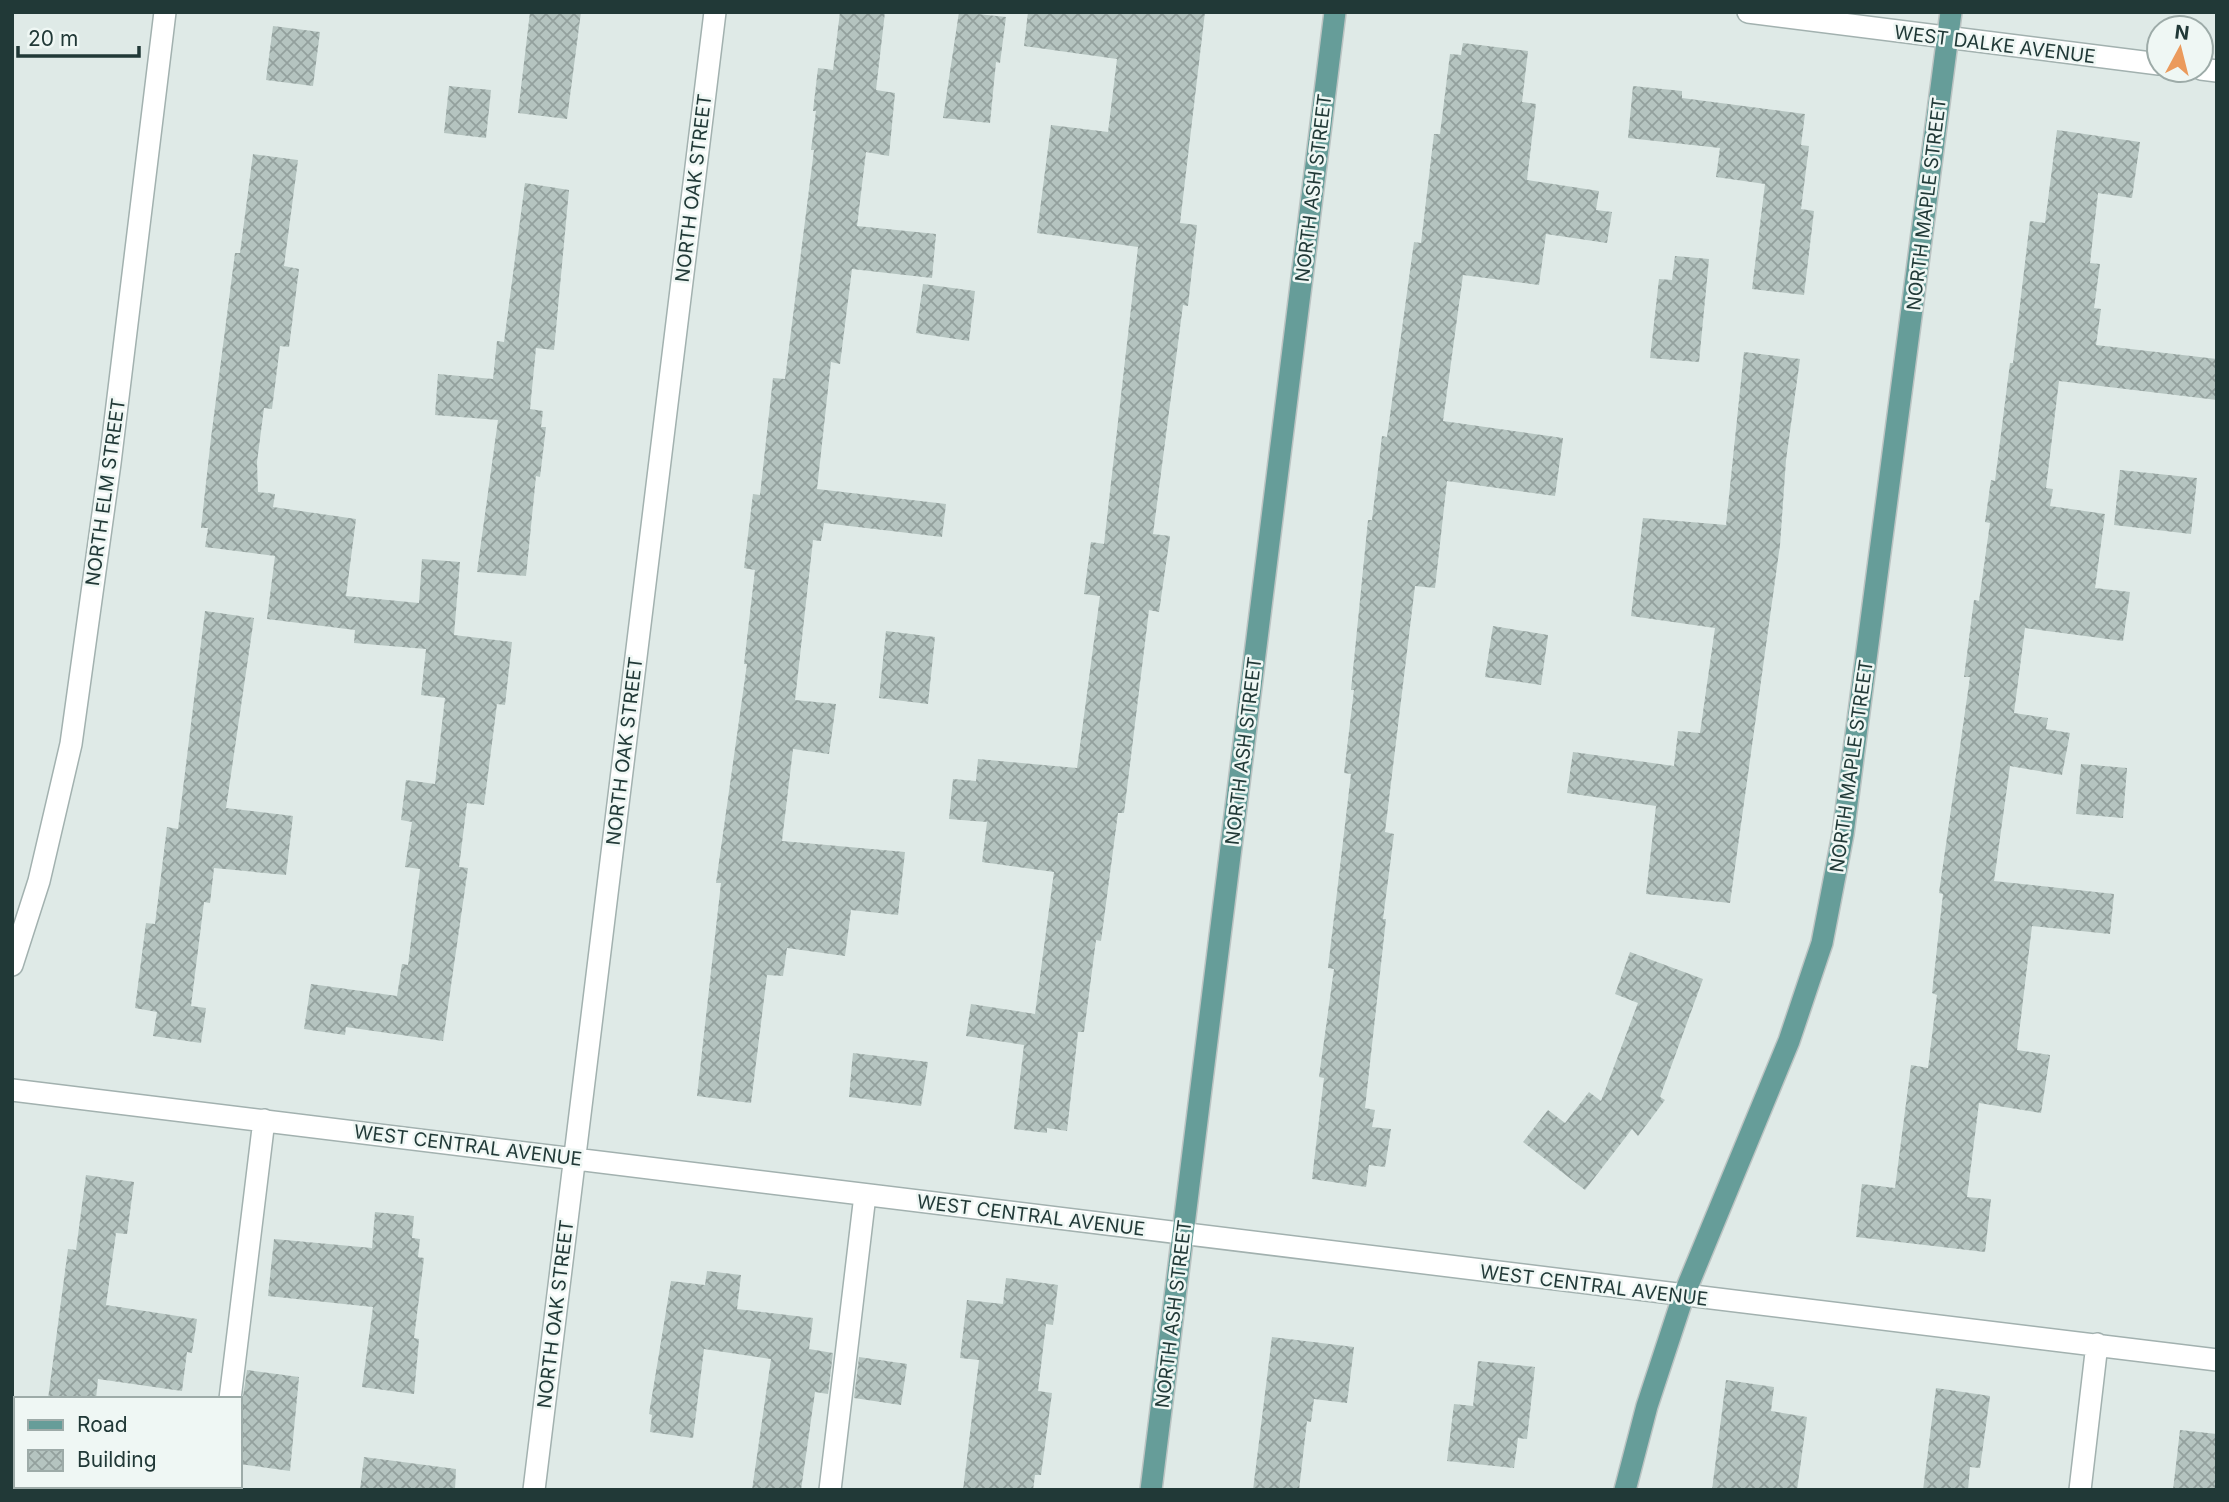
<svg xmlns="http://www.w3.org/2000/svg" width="2229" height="1502" font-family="Inter,sans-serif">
  <defs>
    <pattern id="building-cross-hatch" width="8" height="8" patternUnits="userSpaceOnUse" patternTransform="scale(1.75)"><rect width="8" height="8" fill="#b5c4c0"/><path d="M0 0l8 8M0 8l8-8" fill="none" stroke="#93a09d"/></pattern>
  </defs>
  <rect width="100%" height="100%" fill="#dfeae7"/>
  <path fill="url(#building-cross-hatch)" d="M 530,12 L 581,12 L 567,119 L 518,113 Z
    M 840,12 L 885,12 L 876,90 L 895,93 L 889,156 L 866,152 L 857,226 L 936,234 L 932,278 L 852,269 L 840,364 L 831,362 L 817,489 L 946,504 L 942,537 L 824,523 L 821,541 L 813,540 L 795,700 L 836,704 L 829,754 L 793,749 L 782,841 L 905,852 L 898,915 L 851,910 L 845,956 L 787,948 L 783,976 L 767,975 L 751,1103 L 697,1096 L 721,883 L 716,883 L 747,664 L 744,664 L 755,570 L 744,568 L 753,494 L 760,495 L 773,378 L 785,379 L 814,150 L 811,150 L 816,111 L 813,111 L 818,68 L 833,70 Z
    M 959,12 L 1006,17 L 1000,63 L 996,62 L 990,123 L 943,118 Z
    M 1028,12 L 1205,12 L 1180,223 L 1197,225 L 1188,306 L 1183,305 L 1153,534 L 1170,536 L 1159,612 L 1149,610 L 1124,813 L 1118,813 L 1101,941 L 1096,940 L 1084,1032 L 1078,1032 L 1067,1131 L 1047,1128 L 1047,1133 L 1014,1129 L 1024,1045 L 966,1036 L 971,1004 L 1035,1014 L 1054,872 L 982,862 L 987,822 L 949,819 L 953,779 L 976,781 L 978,759 L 1077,768 L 1100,596 L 1084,594 L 1091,542 L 1104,544 L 1138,247 L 1037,233 L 1051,125 L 1108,132 L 1117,59 L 1024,46 Z
    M 273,26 L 320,32 L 313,86 L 266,80 Z
    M 1463,43 L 1528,51 L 1522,102 L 1536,104 L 1527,180 L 1599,191 L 1596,210 L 1612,212 L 1607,243 L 1546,234 L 1539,285 L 1463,275 L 1443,421 L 1563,438 L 1555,496 L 1447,481 L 1435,588 L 1415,586 L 1385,832 L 1394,834 L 1383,919 L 1386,919 L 1365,1108 L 1375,1110 L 1372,1127 L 1391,1129 L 1385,1167 L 1369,1165 L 1366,1187 L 1312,1179 L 1324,1078 L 1319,1077 L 1334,969 L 1328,968 L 1351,774 L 1344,773 L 1354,690 L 1351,690 L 1368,520 L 1372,520 L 1382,436 L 1387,437 L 1414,242 L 1421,243 L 1434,134 L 1440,134 L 1450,54 L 1461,55 Z
    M 449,86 L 491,90 L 486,138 L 444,133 Z
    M 1633,86 L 1682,91 L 1682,98 L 1805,114 L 1801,145 L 1809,146 L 1801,209 L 1814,211 L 1804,295 L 1752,289 L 1765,184 L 1716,177 L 1720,148 L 1628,138 Z
    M 2057,130 L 2140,142 L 2132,198 L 2098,193 L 2090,263 L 2100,264 L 2094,308 L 2101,309 L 2096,345 L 2217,359 L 2217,400 L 2059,381 L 2046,488 L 2053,489 L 2050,506 L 2105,514 L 2095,588 L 2130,592 L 2123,641 L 2025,628 L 2014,713 L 2048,718 L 2046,729 L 2070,733 L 2062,775 L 2010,766 L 1994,881 L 2114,894 L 2110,934 L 2032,926 L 2017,1050 L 2050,1055 L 2041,1113 L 1979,1103 L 1967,1197 L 1991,1199 L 1985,1252 L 1856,1237 L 1862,1184 L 1895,1188 L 1911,1065 L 1928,1068 L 1937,995 L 1932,993 L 1943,894 L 1939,893 L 1970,677 L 1964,677 L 1974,600 L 1979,601 L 1990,523 L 1985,522 L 1991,480 L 1995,481 L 2010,363 L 2013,363 L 2030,221 L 2045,223 Z
    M 253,154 L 298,160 L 284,266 L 299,269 L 289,347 L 280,346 L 272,409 L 264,408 L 257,462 L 258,492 L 275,494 L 273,507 L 356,519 L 346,596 L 419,603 L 422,559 L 460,562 L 454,635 L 512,642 L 505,705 L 497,704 L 484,805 L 467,803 L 459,867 L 468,868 L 443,1041 L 346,1027 L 345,1035 L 304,1029 L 311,984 L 397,996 L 402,964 L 408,965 L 420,869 L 405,867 L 412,822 L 401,820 L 406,780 L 435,784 L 445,698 L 421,695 L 426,649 L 354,643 L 355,630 L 267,619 L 275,556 L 205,547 L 208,528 L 201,528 L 211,438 L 235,253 L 240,253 Z
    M 525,183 L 569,190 L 554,350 L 536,348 L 530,409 L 543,411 L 541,427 L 546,427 L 540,477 L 536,476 L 526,576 L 477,572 L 498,420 L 435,415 L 438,374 L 493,379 L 497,341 L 504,342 Z
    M 1675,256 L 1709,259 L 1699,362 L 1650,358 L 1659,279 L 1672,280 Z
    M 923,284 L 975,291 L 969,341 L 916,333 Z
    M 1744,352 L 1800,359 L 1786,460 L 1780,545 L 1730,903 L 1646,894 L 1656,806 L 1567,793 L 1573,752 L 1674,766 L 1678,731 L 1700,733 L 1715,628 L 1631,616 L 1643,518 L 1726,525 Z
    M 2120,470 L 2197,478 L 2191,534 L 2114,525 Z
    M 205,611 L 254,618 L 226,808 L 293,816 L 286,875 L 214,868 L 210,903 L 204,902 L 191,1006 L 206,1008 L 201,1043 L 153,1036 L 157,1012 L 135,1008 L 146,923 L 155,924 L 167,827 L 178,829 Z
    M 1493,626 L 1548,635 L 1541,685 L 1485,677 Z
    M 886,631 L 935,637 L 928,704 L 879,698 Z
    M 2081,764 L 2127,768 L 2123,818 L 2076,814 Z
    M 1630,952 L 1703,979 L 1660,1097 L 1665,1100 L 1638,1136 L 1632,1129 L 1585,1190 L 1523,1142 L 1548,1110 L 1565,1123 L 1589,1092 L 1601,1101 L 1638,1003 L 1615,994 Z
    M 853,1053 L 928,1062 L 921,1106 L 849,1097 Z
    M 86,1175 L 134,1182 L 127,1234 L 116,1233 L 106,1305 L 197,1319 L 192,1353 L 187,1352 L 182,1391 L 98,1379 L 96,1399 L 48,1399 L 68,1249 L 76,1250 Z
    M 375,1212 L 414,1216 L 412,1238 L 420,1239 L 418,1257 L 424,1258 L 414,1338 L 419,1339 L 414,1394 L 362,1387 L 373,1307 L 268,1296 L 274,1239 L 372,1248 Z
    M 707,1271 L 741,1275 L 737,1309 L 813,1318 L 809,1349 L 833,1353 L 828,1394 L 815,1392 L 801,1490 L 752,1490 L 771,1359 L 704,1349 L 693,1438 L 650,1432 L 652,1415 L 649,1414 L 671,1281 L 705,1285 Z
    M 1006,1278 L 1058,1285 L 1053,1325 L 1046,1324 L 1038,1391 L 1052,1393 L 1041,1475 L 1035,1475 L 1033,1490 L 963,1490 L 979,1360 L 960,1358 L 967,1300 L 1003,1304 Z
    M 1272,1337 L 1354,1347 L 1347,1403 L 1314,1399 L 1311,1422 L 1307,1421 L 1299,1490 L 1253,1490 Z
    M 859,1357 L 907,1364 L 901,1405 L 854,1398 Z
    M 1478,1361 L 1535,1367 L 1527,1439 L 1518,1438 L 1514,1468 L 1447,1461 L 1454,1404 L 1473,1406 Z
    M 247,1370 L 299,1377 L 290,1471 L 240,1464 L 240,1416 Z
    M 1726,1380 L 1774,1387 L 1771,1411 L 1807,1417 L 1797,1490 L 1712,1490 Z
    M 1936,1388 L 1990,1396 L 1980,1468 L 1970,1467 L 1968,1490 L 1923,1490 Z
    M 2180,1430 L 2217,1434 L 2217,1490 L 2173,1490 Z
    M 364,1457 L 456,1469 L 455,1490 L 360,1490 Z"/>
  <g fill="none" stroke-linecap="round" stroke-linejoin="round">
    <defs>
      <path id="minor" d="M 1748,12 L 2159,64
        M 2201,69 L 2217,71
        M 12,965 L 39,881 L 71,744 L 110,463 L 165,12
        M 12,1090 L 2217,1360
        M 230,1399 L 264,1120
        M 218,1490 L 219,1486
        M 534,1490 L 715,12
        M 830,1490 L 865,1195
        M 2080,1490 L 2097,1344"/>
      <path id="major" d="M 1151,1490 L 1335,12
        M 1625,1490 L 1647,1406 L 1683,1297 L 1789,1041 L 1822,943 L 1843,834 L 1951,12"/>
    </defs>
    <use href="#minor" stroke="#a2b1af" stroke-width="24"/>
    <use href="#major" stroke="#bcc4c3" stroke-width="24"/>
    <use href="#minor" stroke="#fff" stroke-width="21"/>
    <use href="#major" stroke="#669d99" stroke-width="21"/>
  </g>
  <g text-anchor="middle" stroke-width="5" stroke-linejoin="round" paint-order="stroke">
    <g font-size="19" fill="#213937" stroke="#eff7f4">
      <text transform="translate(1995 44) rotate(7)" y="7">WEST DALKE AVENUE</text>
      <text transform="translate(693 188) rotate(-83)" y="7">NORTH OAK STREET</text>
      <text transform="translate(1313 188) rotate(-83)" y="7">NORTH ASH STREET</text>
      <text transform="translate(1926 204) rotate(-83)" y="7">NORTH MAPLE STREET</text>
      <text transform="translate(105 492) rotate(-82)" y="7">NORTH ELM STREET</text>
      <text transform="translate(624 751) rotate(-83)" y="7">NORTH OAK STREET</text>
      <text transform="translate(1243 751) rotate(-83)" y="7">NORTH ASH STREET</text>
      <text transform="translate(1851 766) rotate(-82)" y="7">NORTH MAPLE STREET</text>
      <text transform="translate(468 1145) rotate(7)" y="7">WEST CENTRAL AVENUE</text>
      <text transform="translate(1031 1215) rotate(7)" y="7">WEST CENTRAL AVENUE</text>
      <text transform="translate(1594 1285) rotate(7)" y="7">WEST CENTRAL AVENUE</text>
      <text transform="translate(555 1314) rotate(-83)" y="7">NORTH OAK STREET</text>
      <text transform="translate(1173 1314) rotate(-83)" y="7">NORTH ASH STREET</text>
    </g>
  </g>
  <rect width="2229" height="1502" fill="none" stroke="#213937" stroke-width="28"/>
  <rect x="14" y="1397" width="228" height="91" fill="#eff7f4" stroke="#9daba8" stroke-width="2"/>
  <rect x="28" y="1420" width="35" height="10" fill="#669d99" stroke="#9daba8" stroke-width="2"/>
  <text x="77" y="1432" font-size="21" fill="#213937">Road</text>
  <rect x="28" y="1450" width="35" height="21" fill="url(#building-cross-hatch)" stroke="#9daba8" stroke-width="2"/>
  <text x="77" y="1467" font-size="21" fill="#213937">Building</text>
  <g transform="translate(2180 49) rotate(7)"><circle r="33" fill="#eff7f4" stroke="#9daba8" stroke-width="2"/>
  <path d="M0-5L12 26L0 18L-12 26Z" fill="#eb9a5c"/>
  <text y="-10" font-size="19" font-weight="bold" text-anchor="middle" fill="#213937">N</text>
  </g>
  <path d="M18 46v10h121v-10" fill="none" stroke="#213937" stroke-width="3.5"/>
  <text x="28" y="46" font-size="21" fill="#213937" stroke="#eff7f4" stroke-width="5" paint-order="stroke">20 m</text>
</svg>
